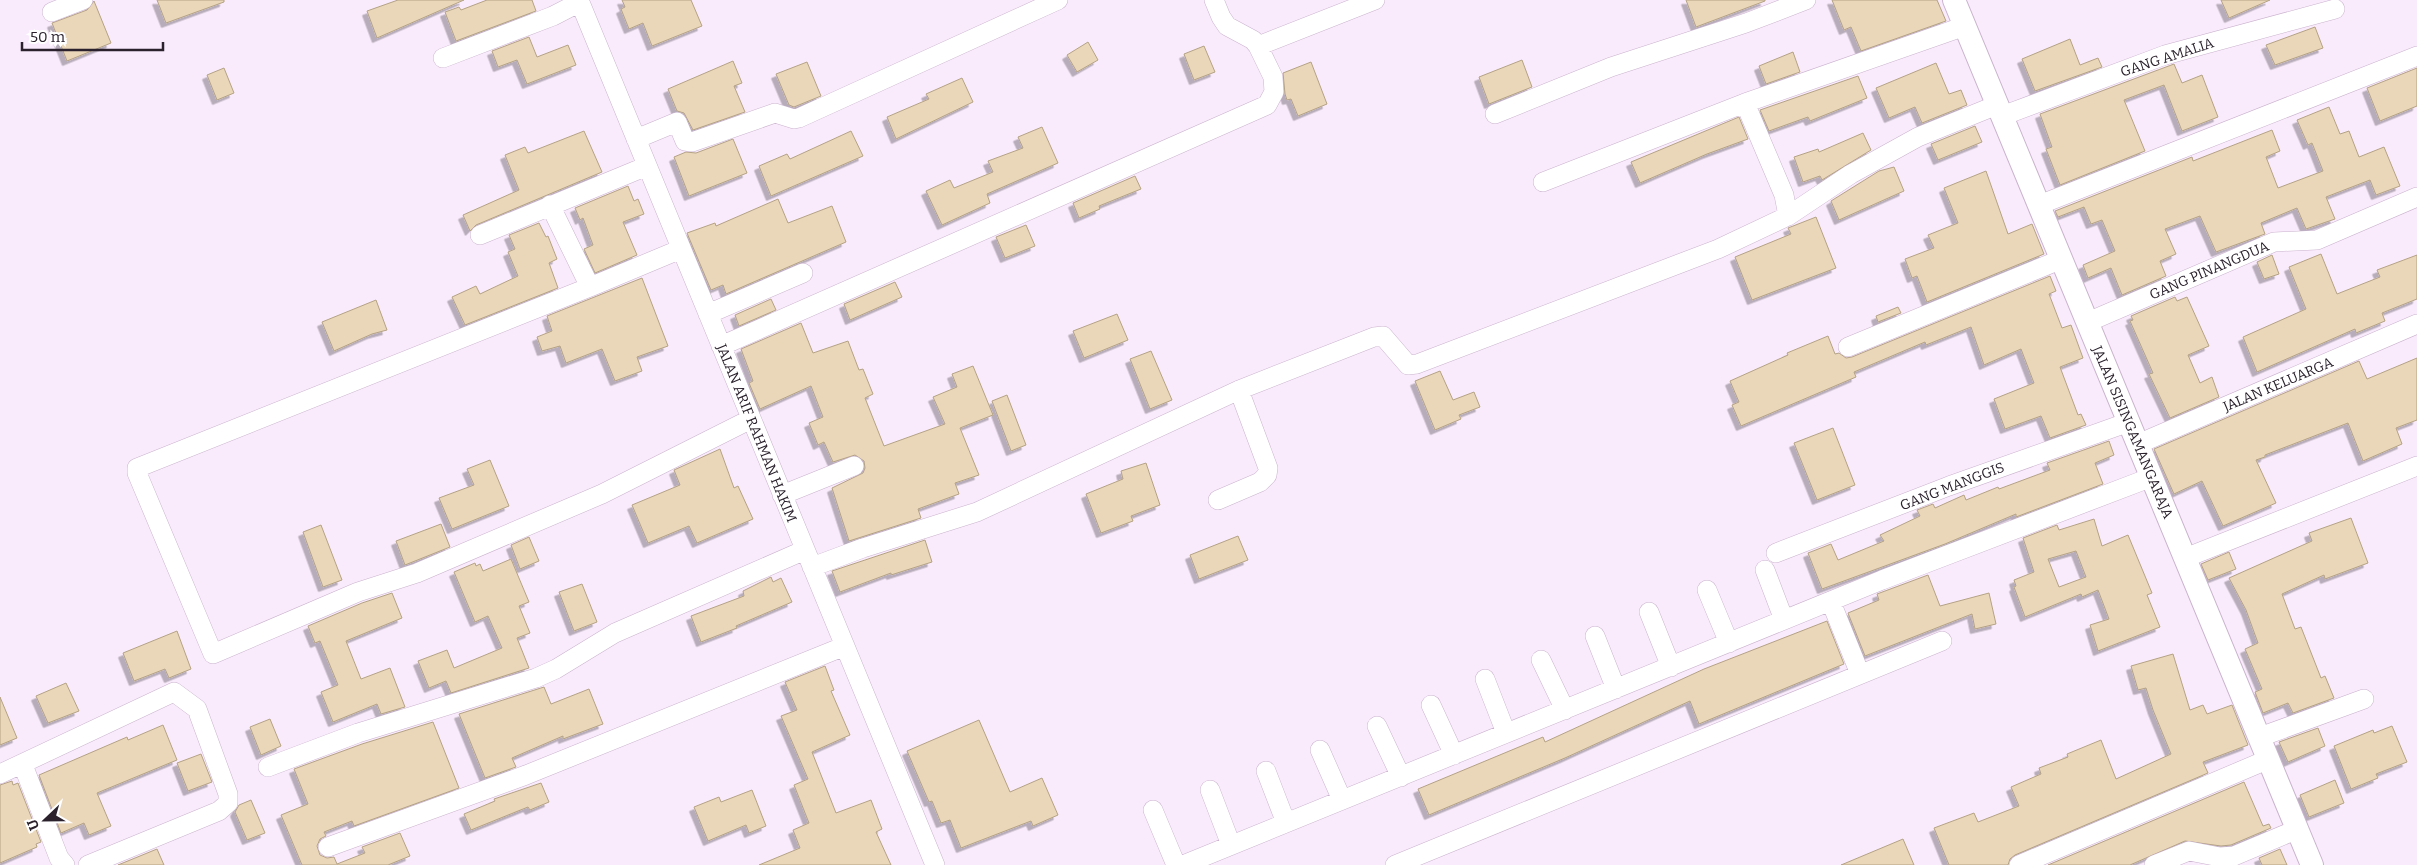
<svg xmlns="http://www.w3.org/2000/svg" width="2417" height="865" font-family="Bitter,serif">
  <defs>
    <filter id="shadow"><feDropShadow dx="-4.5" dy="4.5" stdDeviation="0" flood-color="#0004"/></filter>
  </defs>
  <rect width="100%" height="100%" fill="#faebfc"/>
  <path fill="#ead6b8" stroke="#b4a285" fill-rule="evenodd" filter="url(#shadow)" d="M 157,0 L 224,0 L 224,2 L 166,23 Z
    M 398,0 L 464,0 L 377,38 L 367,11 Z
    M 487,0 L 532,0 L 536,11 L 456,41 L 445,12 L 459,7 L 461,10 Z
    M 622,0 L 691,0 L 702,26 L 652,46 L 643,23 L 629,29 L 621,9 L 625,7 Z
    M 1686,0 L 1765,0 L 1765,1 L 1696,27 Z
    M 1832,0 L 1937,0 L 1946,21 L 1861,51 L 1851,27 L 1844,30 Z
    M 2221,0 L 2270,0 L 2229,18 Z
    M 94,1 L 111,43 L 67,61 L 52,23 L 87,10 Z
    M 2315,27 L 2323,48 L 2275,65 L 2266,45 Z
    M 529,37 L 537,57 L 568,45 L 576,65 L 527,84 L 517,60 L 498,67 L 492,51 Z
    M 2070,39 L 2080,65 L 2098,58 L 2102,67 L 2035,91 L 2022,59 Z
    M 1088,42 L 1098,60 L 1077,72 L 1067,55 Z
    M 1204,46 L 1215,72 L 1194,80 L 1184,54 Z
    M 1793,52 L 1800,72 L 1766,84 L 1759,66 Z
    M 1522,60 L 1532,87 L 1489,104 L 1479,77 Z
    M 733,61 L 742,83 L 734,86 L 745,112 L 693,130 L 684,113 L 677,111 L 668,89 Z
    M 807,62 L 821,96 L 794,107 L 789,105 L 776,74 Z
    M 1311,62 L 1327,104 L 1298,116 L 1291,99 L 1287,100 L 1285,94 L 1283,73 Z
    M 1936,63 L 1949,94 L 1961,90 L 1967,105 L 1922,123 L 1915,107 L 1889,118 L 1876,88 Z
    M 2174,64 L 2182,83 L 2202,75 L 2218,117 L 2182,131 L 2164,85 L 2124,100 L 2145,151 L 2060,185 L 2046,149 L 2052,147 L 2040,114 Z
    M 224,68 L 234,93 L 217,100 L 207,75 Z
    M 2417,68 L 2417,106 L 2380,121 L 2367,88 Z
    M 1858,76 L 1867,98 L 1810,121 L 1808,117 L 1769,131 L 1760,110 Z
    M 962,78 L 973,102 L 896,139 L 887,117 L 929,99 L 926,94 Z
    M 2329,107 L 2340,134 L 2349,131 L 2359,157 L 2384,147 L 2400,186 L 2376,195 L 2370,180 L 2326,197 L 2335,219 L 2306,229 L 2297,208 L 2261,223 L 2265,234 L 2216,252 L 2200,216 L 2165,229 L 2176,254 L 2160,261 L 2166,276 L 2122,295 L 2111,268 L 2088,278 L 2083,265 L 2115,251 L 2102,220 L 2091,224 L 2084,207 L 2058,217 L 2055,211 L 2192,157 L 2193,161 L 2272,130 L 2280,151 L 2266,157 L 2278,188 L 2323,171 L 2312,143 L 2308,145 L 2297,120 Z
    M 1739,117 L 1748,139 L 1707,154 L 1640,183 L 1631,162 Z
    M 1975,126 L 1982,142 L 1938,160 L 1931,144 Z
    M 1042,127 L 1058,163 L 987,194 L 990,203 L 942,225 L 926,191 L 950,180 L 954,188 L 993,172 L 988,161 L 1023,148 L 1018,137 Z
    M 584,131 L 602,172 L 476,225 L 470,231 L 463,215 L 519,190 L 505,155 L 525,147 L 528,153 Z
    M 851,131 L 863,156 L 771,196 L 759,166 L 787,154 L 790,159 Z
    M 1863,133 L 1871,150 L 1822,180 L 1820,176 L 1803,182 L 1794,157 L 1818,149 L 1819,152 Z
    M 733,139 L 747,173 L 689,196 L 674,157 L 686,152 L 696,153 Z
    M 1894,167 L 1904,191 L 1839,220 L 1831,201 L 1879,171 Z
    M 1986,171 L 2008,234 L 2032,224 L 2044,254 L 1927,302 L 1917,276 L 1912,278 L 1905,259 L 1934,248 L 1928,235 L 1958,223 L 1944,188 Z
    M 1135,176 L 1141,189 L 1099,206 L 1100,209 L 1079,218 L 1073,203 Z
    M 628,186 L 634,201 L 638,199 L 644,214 L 623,222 L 637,255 L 595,273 L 584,249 L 593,245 L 583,218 L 580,220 L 575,208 Z
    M 778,199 L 788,223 L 832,206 L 846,242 L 726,294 L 723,285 L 711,290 L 687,233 L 715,223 L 716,226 Z
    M 1816,217 L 1836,268 L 1752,300 L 1735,257 L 1791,234 L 1788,228 Z
    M 539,223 L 546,237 L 548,236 L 557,259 L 549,263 L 558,288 L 465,325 L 452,297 L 476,286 L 480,294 L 518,276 L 508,252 L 515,249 L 509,235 Z
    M 1026,225 L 1035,246 L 1005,258 L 996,237 Z
    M 2321,254 L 2337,294 L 2380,277 L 2377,270 L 2417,255 L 2417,299 L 2382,313 L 2385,321 L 2356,333 L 2355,329 L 2257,372 L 2243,337 L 2306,309 L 2289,267 Z
    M 2272,255 L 2279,274 L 2264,279 L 2257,262 Z
    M 2050,276 L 2056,291 L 2049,294 L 2062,328 L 2071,325 L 2083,358 L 2060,367 L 2078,415 L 2081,414 L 2086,425 L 2050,438 L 2041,416 L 2005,429 L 1994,399 L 2034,383 L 2021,349 L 1984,365 L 1971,327 L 1926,345 L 1925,342 L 1854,372 L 1856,377 L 1741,426 L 1732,405 L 1739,402 L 1730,381 L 1788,355 L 1787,353 L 1828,336 L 1835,354 L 1839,353 L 1846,358 L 1852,357 Z
    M 642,278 L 668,346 L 637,357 L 642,371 L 615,381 L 602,349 L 566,363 L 560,346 L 542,351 L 537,337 L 552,331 L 547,316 Z
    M 895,282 L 902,297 L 850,320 L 844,304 Z
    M 2175,297 L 2177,301 L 2187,297 L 2209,346 L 2188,355 L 2200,383 L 2212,377 L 2219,397 L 2170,418 L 2149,374 L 2153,373 L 2130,321 L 2133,320 L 2131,316 Z
    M 771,299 L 776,310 L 739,326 L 735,315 Z
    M 376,300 L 387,330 L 372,334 L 334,351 L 322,322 Z
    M 1898,307 L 1901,313 L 1878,322 L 1876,316 Z
    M 1117,314 L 1128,340 L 1084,358 L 1073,331 Z
    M 801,323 L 813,353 L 848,341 L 859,370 L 863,369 L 873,394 L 865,398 L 884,446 L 945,424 L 933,397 L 957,387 L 952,374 L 973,366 L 993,415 L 960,428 L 979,475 L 955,483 L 959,494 L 918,509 L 921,518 L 849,541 L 832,488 L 863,473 L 865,468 L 864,461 L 855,455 L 833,462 L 824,442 L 818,445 L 809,423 L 823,417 L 811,386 L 760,409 L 749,383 L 753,381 L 741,349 Z
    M 1151,351 L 1172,400 L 1150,409 L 1130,359 Z
    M 2417,358 L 2417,420 L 2396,428 L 2402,444 L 2363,461 L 2348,423 L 2265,455 L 2265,457 L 2256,460 L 2276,503 L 2223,526 L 2202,481 L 2174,494 L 2154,449 L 2359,361 L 2367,379 Z
    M 1440,371 L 1453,400 L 1474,392 L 1480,407 L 1459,415 L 1461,419 L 1435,430 L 1415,381 Z
    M 1007,395 L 1026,445 L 1011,451 L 992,401 Z
    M 1833,428 L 1855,485 L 1817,500 L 1794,443 Z
    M 2109,441 L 2114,455 L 2095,463 L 2103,484 L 2016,517 L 2016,514 L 1945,544 L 1822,589 L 1808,553 L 1831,544 L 1838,560 L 1884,541 L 1880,535 L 1920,516 L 1917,510 L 1933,504 L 1935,508 L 1964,495 L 1966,500 L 1998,487 L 1999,489 L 2050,470 L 2047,463 Z
    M 720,449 L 734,488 L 738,486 L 753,519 L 697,543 L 689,526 L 648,543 L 632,505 L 680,485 L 674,470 Z
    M 490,460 L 509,506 L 452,529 L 439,498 L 474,485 L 467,469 Z
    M 1146,463 L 1160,505 L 1131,516 L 1133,521 L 1101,533 L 1086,494 L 1123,479 L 1121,471 Z
    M 2351,518 L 2368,563 L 2325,579 L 2324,575 L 2282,594 L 2295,629 L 2301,627 L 2321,678 L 2325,676 L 2334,698 L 2293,713 L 2288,703 L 2263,713 L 2255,692 L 2262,689 L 2245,649 L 2258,643 L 2246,610 L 2229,578 L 2312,541 L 2309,533 Z
    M 2094,519 L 2102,546 L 2128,535 L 2152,593 L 2147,595 L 2160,627 L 2098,651 L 2090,625 L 2109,619 L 2098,590 L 2082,597 L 2081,594 L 2025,617 L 2014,587 L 2016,586 L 2014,580 L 2034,572 L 2023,538 L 2057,525 L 2059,530 ZM 2076,551 L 2086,577 L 2059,587 L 2048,559 Z
    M 441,524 L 450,547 L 405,565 L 396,541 Z
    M 321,525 L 342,580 L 323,587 L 303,532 Z
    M 1238,536 L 1248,560 L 1199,579 L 1190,555 Z
    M 529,537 L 539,561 L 520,569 L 511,545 Z
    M 925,540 L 932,562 L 891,575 L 891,573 L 840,592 L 832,571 Z
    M 2229,552 L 2236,569 L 2208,580 L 2201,564 Z
    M 511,559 L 529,602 L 519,606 L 530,633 L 517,638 L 529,668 L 451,693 L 446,681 L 429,688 L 418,661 L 447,650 L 454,668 L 502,648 L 488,616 L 475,622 L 454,572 L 475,563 L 476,566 L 480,564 L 483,571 Z
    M 1928,575 L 1940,606 L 1989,593 L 1996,624 L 1975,629 L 1972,614 L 1865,656 L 1848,613 L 1879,600 L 1877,594 Z
    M 771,577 L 773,582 L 781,578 L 792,602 L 736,626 L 737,628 L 701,642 L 691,616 L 744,596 L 743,591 Z
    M 582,584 L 597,622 L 574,631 L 559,592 Z
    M 392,593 L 402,618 L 346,641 L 361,679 L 390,668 L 405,707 L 381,714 L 377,704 L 333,722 L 321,692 L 338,685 L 320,641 L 315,643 L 308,626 L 362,603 Z
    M 1827,621 L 1844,664 L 1699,724 L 1690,701 L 1565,758 L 1429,815 L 1418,789 L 1543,737 L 1545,742 L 1704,669 Z
    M 177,631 L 191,669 L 169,678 L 165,669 L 134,681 L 123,653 Z
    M 2173,654 L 2190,710 L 2203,705 L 2207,714 L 2232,705 L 2248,745 L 2203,762 L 2208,773 L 2015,855 L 2010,859 L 2008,865 L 1949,865 L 1934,828 L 1974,813 L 1978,822 L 2019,806 L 2011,787 L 2041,774 L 2039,768 L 2068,757 L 2067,754 L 2101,740 L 2116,779 L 2171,754 L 2153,710 L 2146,688 L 2138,690 L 2131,666 Z
    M 825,666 L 834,690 L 831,691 L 850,735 L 812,752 L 836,813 L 871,800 L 882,829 L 876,832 L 891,865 L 759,865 L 800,848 L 793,830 L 809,823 L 794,785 L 808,779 L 781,716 L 797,710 L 785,682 Z
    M 66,683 L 79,711 L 48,723 L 36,696 Z
    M 544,687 L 551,704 L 589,689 L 603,724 L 563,739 L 563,736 L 512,758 L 516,767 L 485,778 L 459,714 Z
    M 0,697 L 17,738 L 0,745 Z
    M 270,719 L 281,746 L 261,755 L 250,727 Z
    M 979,720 L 1010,792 L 1042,778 L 1058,815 L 1033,826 L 1031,821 L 961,848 L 950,820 L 941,823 L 932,801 L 929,802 L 907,751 Z
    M 433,722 L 459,788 L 354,826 L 352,821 L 324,832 L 326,836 L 320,839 L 317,846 L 320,855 L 327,858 L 334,857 L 337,864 L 365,853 L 362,847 L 400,833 L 410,856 L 388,865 L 302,865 L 281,815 L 308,804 L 294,769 L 362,744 Z
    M 163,725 L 177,760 L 97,793 L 111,826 L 89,835 L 84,823 L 61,833 L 39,775 L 127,737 L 128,740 Z
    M 2392,726 L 2407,762 L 2376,774 L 2378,778 L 2351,789 L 2334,746 L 2373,730 L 2374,733 Z
    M 2318,728 L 2325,746 L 2288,762 L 2279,742 Z
    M 201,754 L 212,782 L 188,791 L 177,763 Z
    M 2335,780 L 2344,803 L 2309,817 L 2300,795 Z
    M 12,781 L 13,785 L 18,783 L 41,842 L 36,844 L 37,847 L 0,863 L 0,785 Z
    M 2244,782 L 2263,826 L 2269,824 L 2271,828 L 2231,845 L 2221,846 L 2185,841 L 2130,865 L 2048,865 Z
    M 541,783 L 549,802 L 530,810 L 528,807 L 471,830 L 464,814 L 495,801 L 494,799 Z
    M 752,790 L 766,826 L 749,833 L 746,825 L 708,841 L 694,807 L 719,797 L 721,802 Z
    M 251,800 L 265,833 L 247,840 L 235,812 L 239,805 Z
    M 1903,839 L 1914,865 L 1841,865 Z
    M 157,849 L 164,865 L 118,865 Z
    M 2280,849 L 2287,865 L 2262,865 L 2259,858 Z"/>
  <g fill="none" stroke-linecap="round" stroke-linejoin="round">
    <defs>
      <path id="minor" d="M 579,0 L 935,865
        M 52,12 L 83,0
        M 1258,46 L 1375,0
        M 443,58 L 553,16 L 580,2
        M 1495,114 L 1611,67 L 1746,23 L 1806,0
        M 2002,116 L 2165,55 L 2335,9
        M 636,139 L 677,122 L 685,141 L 692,142 L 775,113 L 794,119 L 799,118 L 1058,0
        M 1543,182 L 1745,103 L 1965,26
        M 550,205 L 590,287 L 681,249
        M 2039,205 L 2417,56
        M 1788,216 L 1851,174 L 1918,137 L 1997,105
        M 480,235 L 647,166
        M 590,287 L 137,468 L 137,473 L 213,654 L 358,592 L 417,573 L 602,494 L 751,419
        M 708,314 L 803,273
        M 2088,322 L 2274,242 L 2317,240 L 2417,197
        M 721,346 L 1267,105 L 1274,92 L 1273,77 L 1258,46 L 1253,40 L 1227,26 L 1221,17 L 1214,0
        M 1848,347 L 2062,259
        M 2138,444 L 2417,324
        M 782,495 L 854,466
        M 1218,500 L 1260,482 L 1267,475 L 1268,468 L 1239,390
        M 1776,553 L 1949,486 L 2129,422
        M 2185,558 L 2417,466
        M 812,567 L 863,548 L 977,512 L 1239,390 L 1374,337 L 1383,336 L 1408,365 L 1417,364 L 1718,249 L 1788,216 L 1784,195 L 1745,103
        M 1765,570 L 1784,620
        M 1707,590 L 1729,643
        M 1831,602 L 1860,674
        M 1649,612 L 1671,667
        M 1595,636 L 1616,689
        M 1541,660 L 1565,710
        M 1485,679 L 1506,733
        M 1431,705 L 1454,755
        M 1377,726 L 1401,777
        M 2260,737 L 2364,699
        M 1320,750 L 1342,800
        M 23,765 L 59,858 L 65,865
        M 268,767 L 358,733 L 536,678 L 556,669 L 615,633 L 805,550
        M 1266,771 L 1286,823
        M 0,774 L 174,692 L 197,709 L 228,794 L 228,803 L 219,811 L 88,865
        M 1210,790 L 1231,845
        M 1153,810 L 1176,865
        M 328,847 L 526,775 L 845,646
        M 1183,865 L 1882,580 L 2152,477
        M 1395,865 L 1942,641
        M 2019,865 L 2269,759
        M 2154,865 L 2189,851 L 2220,857 L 2234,856 L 2298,829"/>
      <path id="tertiary" d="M 1954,0 L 2312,865"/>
    </defs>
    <use href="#minor" stroke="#cab3ce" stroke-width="20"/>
    <use href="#tertiary" stroke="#cab3ce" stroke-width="24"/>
    <use href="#minor" stroke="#fff" stroke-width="19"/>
    <use href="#tertiary" stroke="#fff" stroke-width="22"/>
  </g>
  <g text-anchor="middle" stroke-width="4" stroke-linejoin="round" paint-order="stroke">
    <g font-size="14" fill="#2a212c" stroke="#fff">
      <text transform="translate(2167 57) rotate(-18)" y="5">GANG AMALIA</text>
      <text transform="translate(2209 270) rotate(-23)" y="5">GANG PINANGDUA</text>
      <text transform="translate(2278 384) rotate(-23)" y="5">JALAN KELUARGA</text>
      <text transform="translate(2133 432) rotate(67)" y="5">JALAN SISINGAMANGARAJA</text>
      <text transform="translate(757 433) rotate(68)" y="5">JALAN ARIF RAHMAN HAKIM</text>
      <text transform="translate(1952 486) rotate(-21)" y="5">GANG MANGGIS</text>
    </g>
  </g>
  <g transform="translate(45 820) rotate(248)" stroke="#ffffff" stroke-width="4" paint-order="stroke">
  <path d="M0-4L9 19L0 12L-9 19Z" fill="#2a212c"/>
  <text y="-8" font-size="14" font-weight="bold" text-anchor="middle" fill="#2a212c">U</text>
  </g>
  <path d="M22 42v8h141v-8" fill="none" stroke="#2a212c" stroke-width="2.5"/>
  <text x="30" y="42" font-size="15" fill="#2a212c" stroke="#ffffff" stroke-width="4" paint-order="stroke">50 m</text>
</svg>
